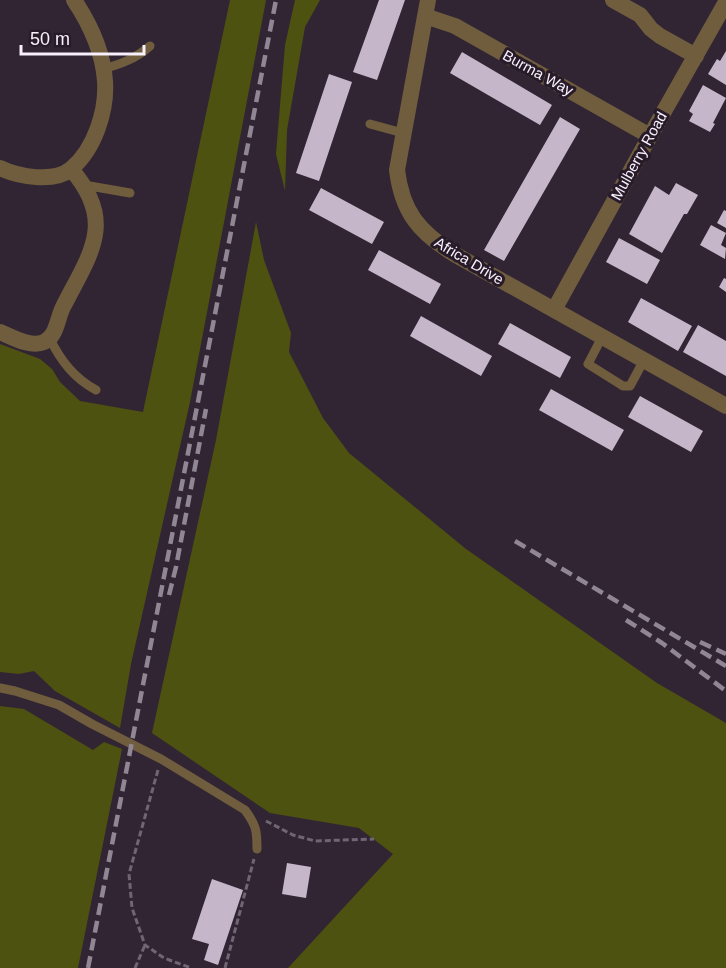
<svg xmlns="http://www.w3.org/2000/svg" width="726" height="968" font-family="Arial,sans-serif">
  <rect width="100%" height="100%" fill="#312534"/>
  <path fill="#4e5210" d="M 230,0 L 266,0 L 190,402 L 131,664 L 120,728 L 55,691 L 34,671 L 19,674 L 0,672 L 0,344 L 40,359 L 52,369 L 60,382 L 80,401 L 143,412 Z
    M 295,0 L 320,0 L 305,27 L 287,130 L 285,191 L 276,154 L 285,45 Z
    M 256,222 L 264,260 L 291,333 L 289,352 L 323,418 L 349,453 L 466,549 L 657,683 L 726,723 L 726,968 L 288,968 L 393,854 L 359,828 L 270,813 L 152,733 L 216,440 Z
    M 0,706 L 24,709 L 93,750 L 104,742 L 122,749 L 78,968 L 0,968 Z"/>
  <path fill="#c5b6c9" d="M 379,0 L 405,0 L 377,80 L 353,72 Z
    M 726,51 L 726,85 L 708,74 L 717,59 L 720,61 Z
    M 462,52 L 552,105 L 540,125 L 450,73 Z
    M 329,74 L 352,82 L 319,181 L 296,173 Z
    M 703,85 L 726,98 L 713,123 L 715,124 L 710,132 L 689,121 L 693,114 L 689,111 Z
    M 560,117 L 580,129 L 504,261 L 484,250 Z
    M 676,183 L 698,195 L 687,214 L 684,214 L 662,253 L 629,234 L 655,186 L 669,195 Z
    M 321,188 L 384,222 L 372,244 L 309,210 Z
    M 724,210 L 726,211 L 726,228 L 717,223 Z
    M 711,225 L 726,233 L 721,245 L 726,248 L 725,259 L 700,245 Z
    M 619,238 L 660,260 L 647,284 L 606,262 Z
    M 379,250 L 441,284 L 430,304 L 368,270 Z
    M 724,278 L 726,279 L 726,292 L 719,287 Z
    M 641,298 L 692,326 L 678,351 L 628,322 Z
    M 421,316 L 492,356 L 481,376 L 410,336 Z
    M 510,323 L 571,357 L 560,378 L 498,344 Z
    M 698,325 L 726,341 L 726,376 L 683,352 Z
    M 551,389 L 624,430 L 612,451 L 539,410 Z
    M 640,396 L 703,431 L 691,452 L 628,417 Z
    M 287,863 L 311,867 L 306,898 L 282,894 Z
    M 212,879 L 243,890 L 218,965 L 204,960 L 209,944 L 192,939 Z"/>
  <g fill="none" stroke-linecap="round" stroke-linejoin="round">
    <path stroke="#706573" stroke-width="3" stroke-dasharray="6 3" stroke-linecap="butt" d="M 158,770 L 129,874 L 132,908 L 145,945 L 164,958 L 191,968
      M 266,821 L 293,835 L 315,841 L 374,839
      M 135,968 L 145,945
      M 225,968 L 254,859"/>
    <path stroke="#6f5d3d" stroke-width="9" d="M 103,69 C 121,64 135,59 150,46
      M 370,124 L 403,133
      M 84,185 L 130,193
      M 602,337 L 588,364 L 623,386 L 630,386 L 644,360
      M 50,339 C 61,361 74,378 96,390
      M 0,688 L 15,691 L 59,705 L 92,724 L 161,759 L 245,810 C 256,825 257,830 257,849"/>
    <path stroke="#6f5d3d" stroke-width="16" d="M 428,0 L 397,170 C 402,212 419,232 454,254 L 726,406
      M 613,0 L 640,15 L 651,29 L 660,36 L 696,56
      M 425,16 L 455,26 L 650,136
      M 0,168 C 19,177 54,183 71,169 C 95,149 107,110 105,81 C 103,52 90,24 74,0
      M 554,310 L 650,136 L 726,2
      M 0,332 C 12,337 31,348 44,342 C 57,336 57,319 63,307 C 90,254 117,222 71,169"/>
    <path stroke="#918794" stroke-width="4.5" stroke-dasharray="12 6" stroke-linecap="butt" d="M 515,541 L 726,666
      M 169,595 L 176,567 L 206,409
      M 626,620 L 662,643 L 726,691
      M 700,642 L 726,654
      M 88,968 L 276,0"/>
  </g>
  <g text-anchor="middle" stroke-width="6" stroke-linejoin="round" paint-order="stroke">
    <g font-size="15" fill="#f8f0fa" stroke="#271b2a">
      <text transform="translate(538 73) rotate(29)" y="5">Burma Way</text>
      <text transform="translate(639 156) rotate(-61)" y="5">Mulberry Road</text>
      <text transform="translate(469 261) rotate(31)" y="5">Africa Drive</text>
    </g>
  </g>
  <path d="M21 45v9h123v-9" fill="none" stroke="#f8f0fa" stroke-width="3"/>
  <text x="30" y="45" font-size="18" fill="#f8f0fa" stroke="#271b2a" stroke-width="4.5" paint-order="stroke">50 m</text>
</svg>
